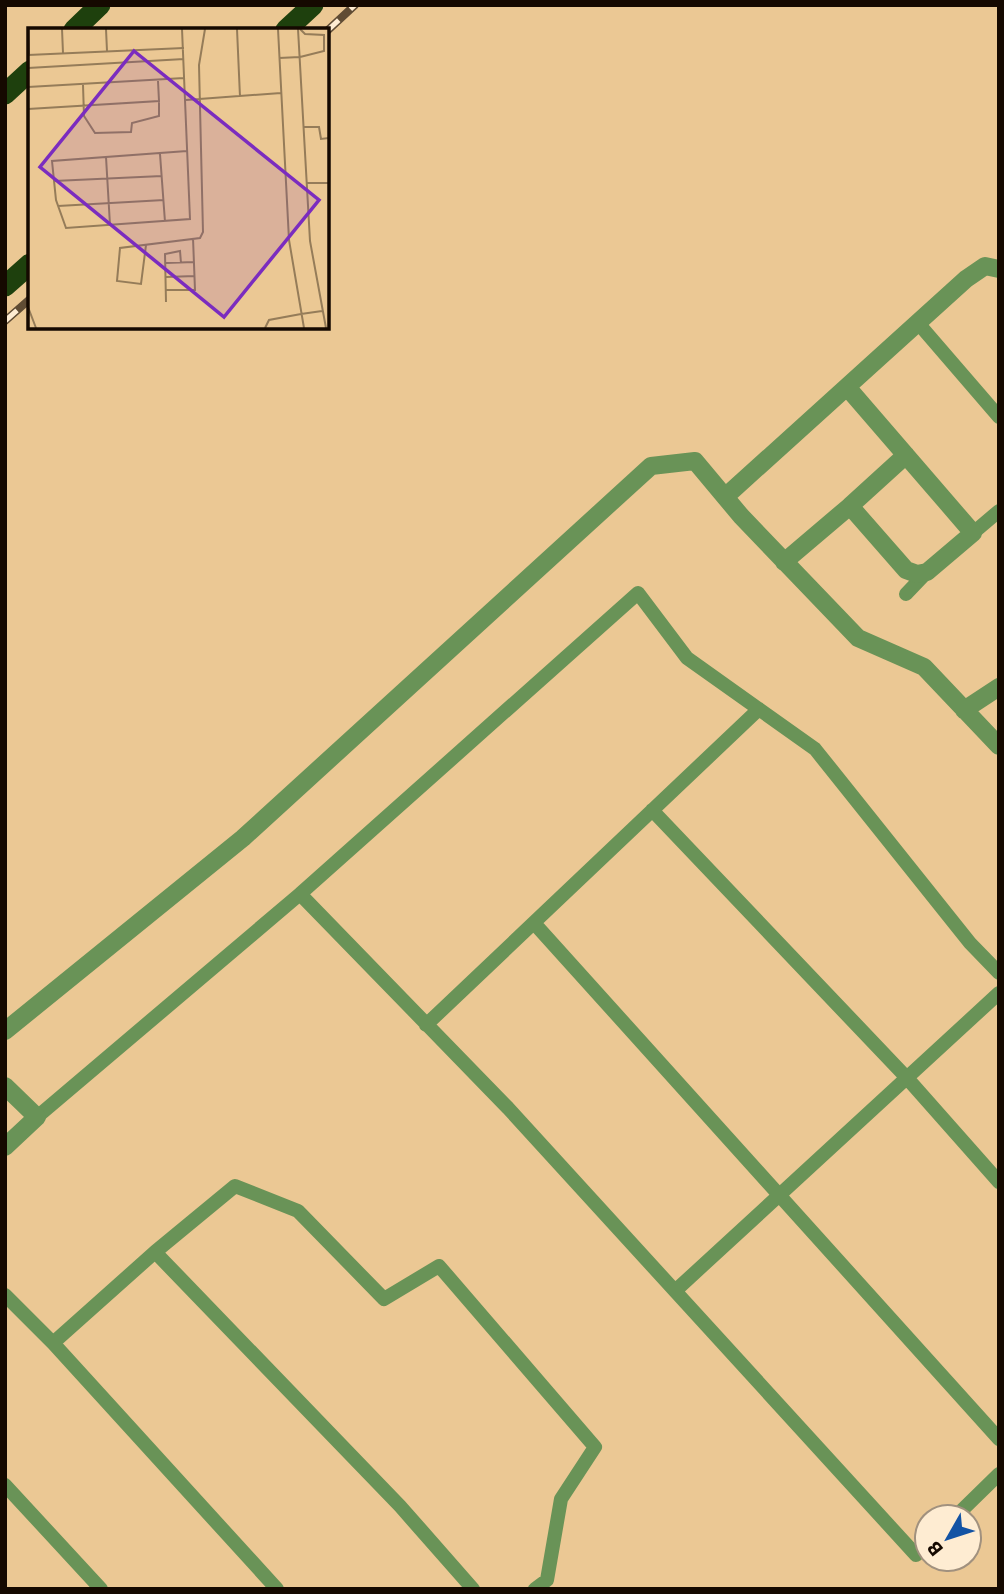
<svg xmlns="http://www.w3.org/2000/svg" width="1004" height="1594" font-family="'Noto Sans',sans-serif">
  <rect width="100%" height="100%" fill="#ebc894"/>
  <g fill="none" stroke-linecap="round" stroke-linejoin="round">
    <path stroke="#699357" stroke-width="14" d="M 918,323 L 999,417
      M 973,533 L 999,511
      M 906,594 L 927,572
      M 652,810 L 907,1078 L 999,1182
      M 300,894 L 508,1108 L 916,1555 L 927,1545
      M 534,923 L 999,1439
      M 426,1025 L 759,709
      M 37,1117 L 300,894 L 638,593 L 687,658 L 815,749 L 970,943 L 999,973
      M 155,1252 L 235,1186 L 298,1211 L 384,1299 L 439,1266 L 595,1447 L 561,1499 L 547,1580 L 535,1589
      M 675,1291 L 999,993
      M 5,1295 L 53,1343 L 277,1589
      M 53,1343 L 155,1252 L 400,1506 L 473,1589
      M 5,1485 L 101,1589
      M 955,1517 L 999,1474"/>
    <path stroke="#699357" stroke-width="18" d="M 847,387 L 973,533 L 927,572 L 917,574 L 906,570 L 850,506 L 906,455
      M 725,497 L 966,279 L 985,266 L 999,269
      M 784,562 L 850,506
      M 964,710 L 999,687
      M 5,1031 L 243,838 L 651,466 L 695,461 L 741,516 L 858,638 L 924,667 L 999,746
      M 5,1086 L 37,1117 L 5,1147"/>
    <path stroke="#1e400d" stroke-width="21" d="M 74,30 L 100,5
      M 286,30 L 313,5
      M 5,94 L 30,71
      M 5,286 L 30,264"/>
    <defs>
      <path id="rail" d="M 327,31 L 355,5
        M 5,321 L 30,299"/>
    </defs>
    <use href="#rail" stroke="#604c34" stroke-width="8"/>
    <use href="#rail" stroke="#feecd2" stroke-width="5" stroke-dasharray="16" stroke-linecap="butt"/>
  </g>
  <g transform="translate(28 28)">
    <rect width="301" height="301" fill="#ebc894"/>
    <path fill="none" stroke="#957c59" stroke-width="2" d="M 0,1 L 1,27M 34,1 L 35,25M 78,1 L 79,23M 154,1 L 162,191 L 38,200 L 28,172 L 24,133 L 159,123M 209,1 L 212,69M 250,1 L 261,212 L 276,300M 270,1 L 282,213 L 298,300M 0,27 L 156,20M 272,29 L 296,23 L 296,7 L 277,6 L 272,1M 251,30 L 272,29M 0,40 L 156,31M 55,57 L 56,88 L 67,105 L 103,104 L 104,95 L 131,88 L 131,73M 0,59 L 156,50M 158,72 L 253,65M 0,81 L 131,73 L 130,53M 275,99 L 291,99 L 293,111 L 301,110M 132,126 L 137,194M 78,129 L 82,197M 26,153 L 134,148M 279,155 L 301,155M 30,178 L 136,172M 118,217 L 113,256 L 89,253 L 92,220 L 172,210 L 175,204 L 171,37 L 177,1M 138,235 L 166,234M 138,249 L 167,248M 138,262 L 167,262 L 165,210M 138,274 L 137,226 L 152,223 L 153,235M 0,279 L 8,300M 273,286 L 294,283M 237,300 L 241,292 L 273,286"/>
    <path fill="#7b2cbf" fill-opacity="0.15" stroke="#7b2cbf" stroke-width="3.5" d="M 106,23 L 291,172 L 196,289 L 12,139 Z"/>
    <rect width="301" height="301" fill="none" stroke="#150900" stroke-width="3.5"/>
  </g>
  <rect width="1004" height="1594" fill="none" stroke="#150900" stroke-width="14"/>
  <g transform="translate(948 1538) rotate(231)"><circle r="33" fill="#feecd2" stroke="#a1917e" stroke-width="2"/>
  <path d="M0-5L12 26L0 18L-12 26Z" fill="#1353a4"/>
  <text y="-10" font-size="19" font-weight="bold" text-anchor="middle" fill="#150900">B</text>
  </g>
</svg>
